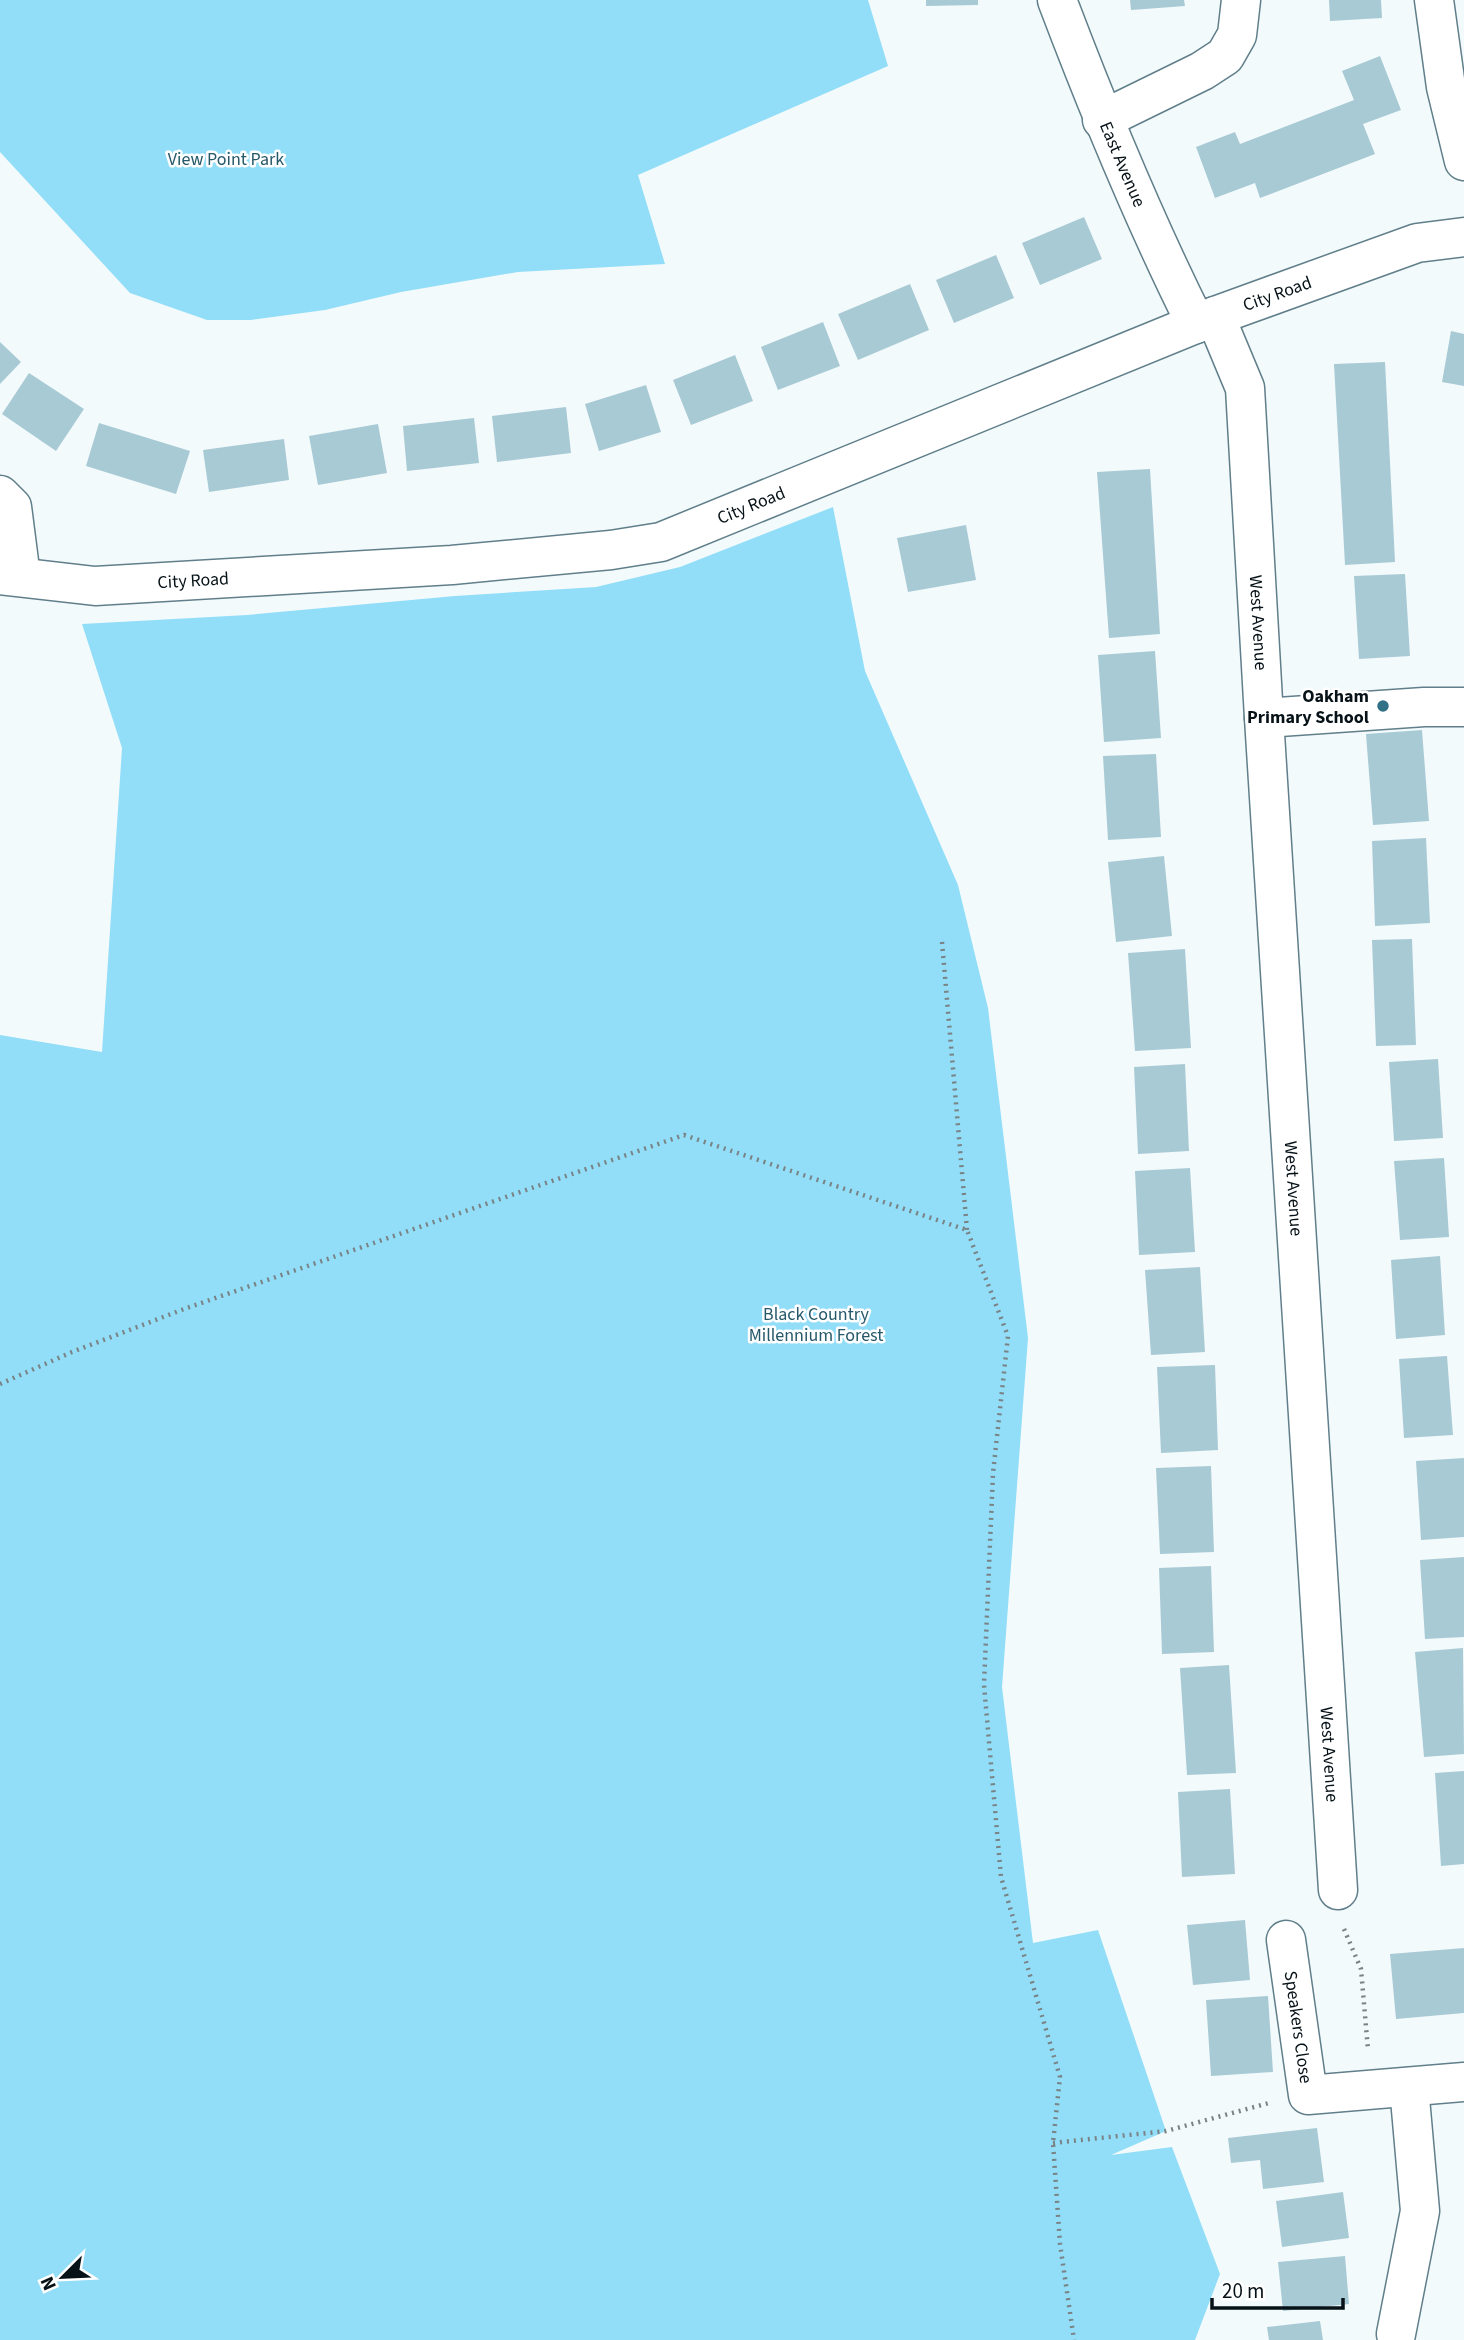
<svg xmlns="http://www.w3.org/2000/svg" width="1464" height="2340" font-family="'Source Sans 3',sans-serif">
  <rect width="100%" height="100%" fill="#f3fafc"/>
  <path fill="#92def8" d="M 0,0 L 868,0 L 888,66 L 638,175 L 665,264 L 518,272 L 401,292 L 325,310 L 251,320 L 207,320 L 130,293 L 0,152 Z
    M 833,507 L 865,671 L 958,885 L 988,1008 L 1028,1338 L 1002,1687 L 1033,1943 L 1098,1930 L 1166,2131 L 1111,2155 L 1172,2147 L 1220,2274 L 1195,2340 L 0,2340 L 0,1035 L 102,1052 L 122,748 L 82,624 L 247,615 L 455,596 L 596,587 L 680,567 Z"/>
  <path fill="#a8cad5" d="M 926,0 L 978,0 L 978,5 L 926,6 Z
    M 1130,0 L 1184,0 L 1185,6 L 1131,10 Z
    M 1329,0 L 1381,0 L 1382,18 L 1330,21 Z
    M 1380,56 L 1401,110 L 1363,124 L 1375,154 L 1260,198 L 1255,183 L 1215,198 L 1196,147 L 1235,132 L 1240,144 L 1354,100 L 1342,71 Z
    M 1084,217 L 1102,259 L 1040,285 L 1022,243 Z
    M 996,255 L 1014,298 L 954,323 L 936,280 Z
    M 910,284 L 929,330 L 858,360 L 838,314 Z
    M 823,322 L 840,366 L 778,390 L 761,347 Z
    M 1451,331 L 1464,334 L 1464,386 L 1442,382 Z
    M 0,342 L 21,362 L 0,384 Z
    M 735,355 L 753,401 L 691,425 L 673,380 Z
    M 1385,362 L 1395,562 L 1345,565 L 1334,364 Z
    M 29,373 L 84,409 L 56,451 L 2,414 Z
    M 646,385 L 661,432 L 599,451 L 585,404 Z
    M 566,407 L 571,453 L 497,462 L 492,416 Z
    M 474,418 L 479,463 L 407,471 L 403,426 Z
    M 99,423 L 190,451 L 176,494 L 86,466 Z
    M 378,424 L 387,473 L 318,485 L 309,436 Z
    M 284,439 L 289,480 L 209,492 L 203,450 Z
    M 1150,469 L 1160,634 L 1109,638 L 1097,472 Z
    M 966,525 L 976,580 L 908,592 L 897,538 Z
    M 1405,574 L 1410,656 L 1359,659 L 1354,576 Z
    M 1155,651 L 1161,738 L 1104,742 L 1098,655 Z
    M 1422,730 L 1429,821 L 1373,825 L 1366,734 Z
    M 1156,754 L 1161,837 L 1108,840 L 1103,756 Z
    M 1426,838 L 1430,923 L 1375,926 L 1372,841 Z
    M 1164,856 L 1172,936 L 1116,942 L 1108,862 Z
    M 1412,939 L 1416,1045 L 1376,1046 L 1372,940 Z
    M 1185,949 L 1191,1048 L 1135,1051 L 1128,953 Z
    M 1438,1059 L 1443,1138 L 1394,1141 L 1389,1062 Z
    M 1185,1064 L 1189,1151 L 1138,1154 L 1134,1067 Z
    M 1444,1158 L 1449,1237 L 1400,1240 L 1394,1161 Z
    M 1190,1168 L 1195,1252 L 1139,1255 L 1135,1171 Z
    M 1440,1256 L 1445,1335 L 1396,1339 L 1391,1260 Z
    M 1200,1267 L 1205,1352 L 1151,1355 L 1145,1270 Z
    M 1447,1356 L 1453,1435 L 1404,1438 L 1399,1359 Z
    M 1215,1365 L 1218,1450 L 1161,1453 L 1157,1367 Z
    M 1464,1458 L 1464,1537 L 1421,1540 L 1416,1461 Z
    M 1211,1466 L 1214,1552 L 1160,1554 L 1156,1468 Z
    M 1464,1557 L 1464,1637 L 1425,1639 L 1420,1560 Z
    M 1211,1566 L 1214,1652 L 1162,1654 L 1159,1568 Z
    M 1463,1648 L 1464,1754 L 1424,1757 L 1415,1652 Z
    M 1229,1665 L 1236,1773 L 1187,1775 L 1180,1668 Z
    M 1464,1771 L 1464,1864 L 1441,1866 L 1435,1773 Z
    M 1230,1789 L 1235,1874 L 1182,1877 L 1178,1792 Z
    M 1245,1920 L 1250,1980 L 1193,1985 L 1187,1925 Z
    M 1464,1948 L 1464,2013 L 1396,2019 L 1390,1954 Z
    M 1268,1996 L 1273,2072 L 1211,2076 L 1206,2000 Z
    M 1317,2128 L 1324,2182 L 1263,2189 L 1260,2160 L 1231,2163 L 1228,2138 Z
    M 1343,2192 L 1349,2238 L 1282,2247 L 1276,2201 Z
    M 1345,2256 L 1349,2304 L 1283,2311 L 1278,2262 Z
    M 1320,2321 L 1323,2340 L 1269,2340 L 1267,2327 Z"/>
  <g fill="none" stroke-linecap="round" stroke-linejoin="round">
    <defs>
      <g id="minor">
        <path id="s1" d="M 1057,0 C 1099,111 1143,218 1196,324"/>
        <path d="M 1434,0 L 1446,87 L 1464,161"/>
        <path d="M 1102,120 L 1202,71 L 1225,56 L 1237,35 L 1241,0"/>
        <path id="s2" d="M 1215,316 L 1245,388 L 1264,718 L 1338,1890"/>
        <path d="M 0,495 L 12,507 L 21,577"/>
        <path id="s3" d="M 0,575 L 95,586 L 452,565 L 611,550 L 661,542 L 1215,316 L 1417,243 L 1464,237"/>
        <path d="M 1264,718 L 1424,707 L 1464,707"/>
        <path id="s4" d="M 1286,1940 L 1308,2095 L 1464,2082"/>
        <path d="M 1396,2334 L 1420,2211 L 1409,2087"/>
      </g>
    </defs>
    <use href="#minor" stroke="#607f8a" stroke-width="41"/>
    <path stroke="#798386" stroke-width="4.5" stroke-dasharray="2 5" stroke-linecap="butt" d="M 942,942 L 967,1230
      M 0,1384 L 72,1352 L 184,1309 L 684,1135 L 967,1230 L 1008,1336 L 993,1473 L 984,1685 L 1001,1877 L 1060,2077 L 1053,2143 L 1060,2244 L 1074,2340
      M 1344,1929 L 1361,1969 L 1368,2050
      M 1053,2143 L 1166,2131 L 1269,2103"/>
    <use href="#minor" stroke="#fff" stroke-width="38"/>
  </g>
  <circle fill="#317185" stroke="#fff" stroke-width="2.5" cx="1383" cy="706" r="7"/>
  <g text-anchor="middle" stroke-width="5" stroke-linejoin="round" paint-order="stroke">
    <g font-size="18" fill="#265969" stroke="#fff">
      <text x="226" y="165">View Point Park</text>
      <text x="816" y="1320">Black Country<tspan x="816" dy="21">Millennium Forest</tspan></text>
    </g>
    <g font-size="18" fill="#061217" stroke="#fff">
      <text dy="6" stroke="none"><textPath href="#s1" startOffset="177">East Avenue</textPath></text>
      <text dy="6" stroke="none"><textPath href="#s3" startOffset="1328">City Road</textPath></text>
      <text dy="6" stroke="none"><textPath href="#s3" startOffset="761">City Road</textPath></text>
      <text dy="6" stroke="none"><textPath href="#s3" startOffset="194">City Road</textPath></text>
      <text dy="6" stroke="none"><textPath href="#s2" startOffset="313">West Avenue</textPath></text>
      <text dy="6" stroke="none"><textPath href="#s2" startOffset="880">West Avenue</textPath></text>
      <text dy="6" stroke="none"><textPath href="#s2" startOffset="1447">West Avenue</textPath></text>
      <text dy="6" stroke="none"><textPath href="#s4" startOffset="88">Speakers Close</textPath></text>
    </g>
    <g font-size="18" font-weight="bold" fill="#061217" stroke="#fff" text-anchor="end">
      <text x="1369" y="702">Oakham<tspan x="1369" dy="21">Primary School</tspan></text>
    </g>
  </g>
  <g transform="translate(63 2277) rotate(246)" stroke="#ffffff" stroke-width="5" paint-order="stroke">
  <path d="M0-5L12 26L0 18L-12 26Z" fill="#061217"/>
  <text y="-10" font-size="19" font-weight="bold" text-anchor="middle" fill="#061217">N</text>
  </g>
  <path d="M1212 2298v10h131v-10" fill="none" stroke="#061217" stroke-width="3.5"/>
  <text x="1222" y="2298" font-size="21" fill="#061217" stroke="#ffffff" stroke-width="5" paint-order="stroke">20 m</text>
</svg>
